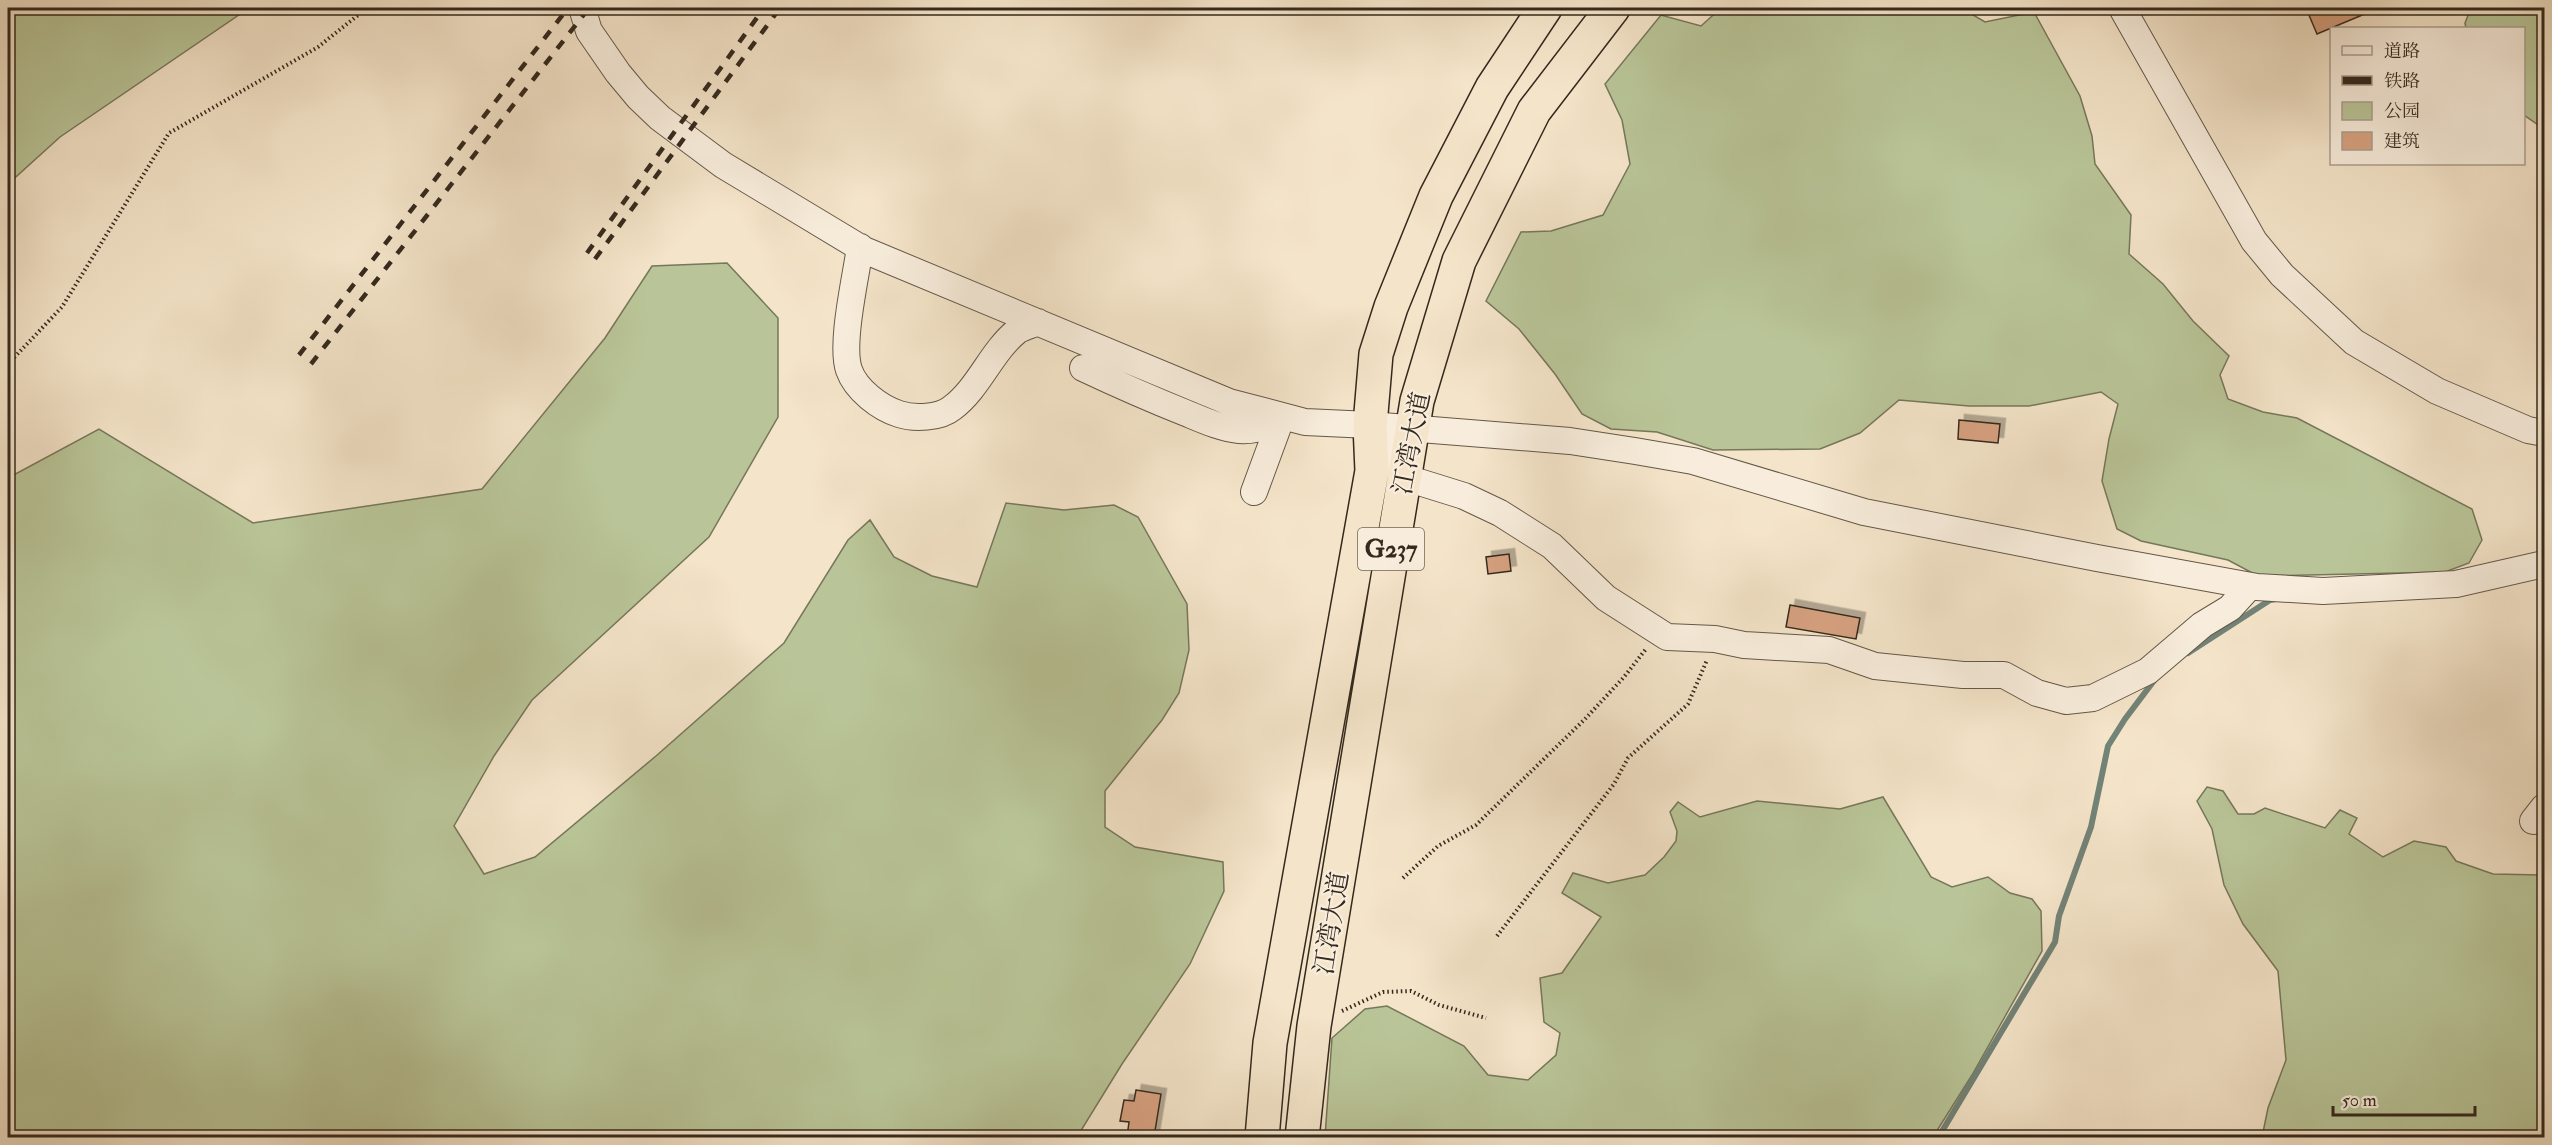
<svg xmlns="http://www.w3.org/2000/svg" width="2552" height="1145" font-family="'IM FELL Double Pica','Noto Serif SC',serif">
  <defs>
    <filter id="shadow"><feDropShadow dx="5.5" dy="-5.5" stdDeviation="0" flood-color="#0004"/></filter>
  </defs>
  <rect width="100%" height="100%" fill="#f4e4c9"/>
  <filter id="stains"><feTurbulence type="fractalNoise" baseFrequency=".00333" numOctaves="4"/><feColorMatrix values="0 0 0 0 .2 0 0 0 0 .09 0 0 0 0 .02 0 0 0 .5 -.17"/></filter>
  <radialGradient id="worn" r=".72"><stop offset=".6" stop-color="#630" stop-opacity="0"/><stop offset="1" stop-color="#630" stop-opacity=".3"/></radialGradient>
  <path fill="#b9c598" stroke="#76775b" stroke-width="1.5" d="M 8,8 L 249,8 L 60,137 L 8,184 Z
    M 1721,8 L 1970,8 L 1973,15 L 1985,22 L 2034,12 L 2080,96 L 2092,136 L 2095,164 L 2131,215 L 2129,254 L 2163,284 L 2193,321 L 2229,356 L 2220,375 L 2228,399 L 2263,412 L 2297,418 L 2472,509 L 2482,540 L 2469,563 L 2445,572 L 2258,576 L 2228,560 L 2141,541 L 2117,529 L 2102,481 L 2109,439 L 2118,404 L 2101,392 L 2029,406 L 1969,406 L 1899,400 L 1860,433 L 1820,449 L 1713,450 L 1657,432 L 1611,429 L 1582,414 L 1555,374 L 1519,329 L 1486,301 L 1521,232 L 1551,231 L 1603,215 L 1630,164 L 1622,120 L 1605,84 L 1661,15 L 1701,26 Z
    M 2471,8 L 2544,8 L 2544,129 L 2524,115 L 2524,28 L 2466,28 L 2465,23 Z
    M 727,263 L 778,318 L 778,417 L 709,537 L 532,700 L 494,756 L 454,826 L 484,874 L 535,857 L 656,756 L 784,643 L 848,540 L 870,520 L 894,557 L 932,576 L 977,587 L 1006,503 L 1064,510 L 1114,505 L 1138,517 L 1187,604 L 1189,650 L 1179,693 L 1162,720 L 1105,791 L 1105,827 L 1135,847 L 1223,862 L 1224,891 L 1190,964 L 1122,1064 L 1077,1137 L 8,1137 L 8,478 L 99,429 L 253,523 L 482,489 L 605,338 L 652,266 Z
    M 2207,787 L 2223,791 L 2238,814 L 2254,814 L 2265,808 L 2325,828 L 2340,810 L 2357,818 L 2349,834 L 2383,857 L 2414,841 L 2446,847 L 2456,861 L 2493,874 L 2544,875 L 2544,1137 L 2262,1137 L 2268,1108 L 2286,1060 L 2278,971 L 2243,924 L 2224,885 L 2212,829 L 2197,801 Z
    M 1883,797 L 1931,877 L 1952,887 L 1988,877 L 2010,893 L 2032,899 L 2041,911 L 2042,951 L 1972,1075 L 1933,1137 L 1325,1137 L 1332,1038 L 1365,1009 L 1387,1006 L 1464,1046 L 1488,1075 L 1528,1080 L 1556,1055 L 1560,1033 L 1544,1022 L 1540,978 L 1562,973 L 1601,917 L 1562,893 L 1573,873 L 1608,883 L 1645,875 L 1664,857 L 1676,841 L 1677,831 L 1670,812 L 1678,802 L 1700,817 L 1757,801 L 1840,809 Z"/>
  <g fill="none" stroke-linecap="round" stroke-linejoin="round">
    <path stroke="#728377" stroke-width="6" d="M 2188,653 L 2270,600 L 2276,599
      M 1938,1138 L 2055,942 L 2059,916 L 2091,827 L 2108,746 L 2125,719 L 2156,678"/>
  </g>
  <path fill="#d7a180" stroke="#34291e" stroke-width="1.5" filter="url(#shadow)" d="M 2306,8 L 2379,8 L 2317,34 Z
    M 1959,420 L 2000,424 L 1998,443 L 1958,439 Z
    M 1509,554 L 1511,571 L 1488,574 L 1486,557 Z
    M 1790,605 L 1860,618 L 1856,639 L 1786,627 Z
    M 1136,1090 L 1161,1094 L 1154,1137 L 1127,1137 L 1129,1122 L 1120,1121 L 1124,1100 L 1134,1101 Z"/>
  <g fill="none" stroke-linecap="round" stroke-linejoin="round">
    <defs>
      <path id="minor" d="M 582,8 L 589,31 L 618,73 L 638,97 L 660,118 L 723,165 L 864,250 L 1229,402 L 1305,422 L 1370,425 L 1570,441 L 1635,451 L 1693,461 L 1864,512 L 2097,558 L 2257,587 L 2323,591 L 2456,584 L 2544,564
        M 2122,8 L 2254,241 L 2282,275 L 2354,342 L 2437,391 L 2528,430 L 2544,433
        M 860,247 C 856,277 840,344 849,370 C 856,390 880,408 899,414 C 914,419 940,418 952,408 C 979,388 991,352 1017,331 C 1023,327 1032,325 1038,322
        M 1083,368 C 1117,384 1151,399 1186,413 C 1203,420 1220,428 1239,430 C 1255,431 1270,426 1282,416
        M 1370,425 L 1403,477 L 1464,496 L 1500,513 L 1552,546 L 1606,598 L 1667,637 L 1715,639 L 1744,645 L 1829,650 L 1875,666 L 1963,675 L 2004,675 L 2037,693 L 2066,701 L 2093,698 L 2148,671 L 2202,625 L 2230,608 L 2250,586
        M 1254,492 L 1282,416
        M 2533,821 L 2544,807"/>
      <path id="highway" d="M 1262,1138 L 1270,1043 L 1372,471 L 1370,425 L 1376,354 L 1391,307 L 1436,196 L 1492,88 L 1545,8
        M 1302,1138 L 1314,1026 L 1417,401 L 1459,261 L 1534,111 L 1613,8"/>
    </defs>
    <use href="#minor" stroke="#645849" stroke-width="28"/>
    <use href="#highway" stroke="#34291e" stroke-width="36"/>
    <path stroke="#34291e" stroke-width="4" stroke-dasharray="1.5 3" stroke-linecap="butt" d="M 8,364 L 62,307 L 169,133 L 318,47 L 367,8
      M 1403,878 L 1438,846 L 1476,825 L 1585,719 L 1624,677 L 1646,649
      M 1497,936 L 1614,784 L 1628,758 L 1688,704 L 1707,660
      M 1342,1011 L 1383,992 L 1411,991 L 1439,1005 L 1486,1018"/>
    <use href="#minor" stroke="#f8eddc" stroke-width="26"/>
    <use href="#highway" stroke="#f4e4c9" stroke-width="33"/>
    <path stroke="#34291e" stroke-width="4.5" stroke-dasharray="10 10" stroke-linecap="butt" d="M 587,253 L 764,8
      M 595,259 L 780,8
      M 299,355 L 568,8
      M 311,364 L 589,8"/>
  </g>
  <g text-anchor="middle" stroke-width="4.5" stroke-linejoin="round" paint-order="stroke">
    <rect fill="#f8eddc" stroke="#6f6457" stroke-width="1.5" x="1358" y="528" width="66" height="42" rx="4.5"/>
    <g font-size="24" font-weight="bold" fill="#34291e">
      <text x="1391" y="557">G237</text>
    </g>
    <g font-size="26" fill="#34291e" stroke="#f8eddc">
      <text transform="translate(1411 443) rotate(-79)" y="9">江湾大道</text>
      <text transform="translate(1331 923) rotate(-81)" y="9">江湾大道</text>
    </g>
  </g>
  <rect width="2552" height="1145" fill="none" stroke="#f4e4c9" stroke-width="30"/>
  <rect x="9" y="9" width="2534" height="1127" fill="none" stroke="#34291e" stroke-width="3"/>
  <rect x="15" y="15" width="2522" height="1115" fill="none" stroke="#34291e" stroke-width="1.5"/>
  <rect x="2330" y="27" width="195" height="138" fill="#f8eddc" stroke="#aa9f90" stroke-width="1.5"/>
  <rect x="2342" y="46" width="30" height="9" fill="#f8eddc" stroke="#aa9f90" stroke-width="1.5"/>
  <text x="2384" y="57" font-size="18" fill="#34291e">道路</text>
  <rect x="2342" y="76" width="30" height="9" fill="#34291e" stroke="#aa9f90" stroke-width="1.5"/>
  <text x="2384" y="87" font-size="18" fill="#34291e">铁路</text>
  <rect x="2342" y="102" width="30" height="18" fill="#b9c598" stroke="#aa9f90" stroke-width="1.5"/>
  <text x="2384" y="117" font-size="18" fill="#34291e">公园</text>
  <rect x="2342" y="132" width="30" height="18" fill="#d7a180" stroke="#aa9f90" stroke-width="1.5"/>
  <text x="2384" y="147" font-size="18" fill="#34291e">建筑</text>
  <path d="M2333 1106v9h142v-9" fill="none" stroke="#34291e" stroke-width="3"/>
  <text x="2342" y="1106" font-size="18" fill="#34291e" stroke="#f8eddc" stroke-width="4.5" paint-order="stroke">50 m</text>
  <rect width="100%" height="100%" filter="url(#stains)"/>
  <rect width="100%" height="100%" fill="url(#worn)"/>
</svg>
